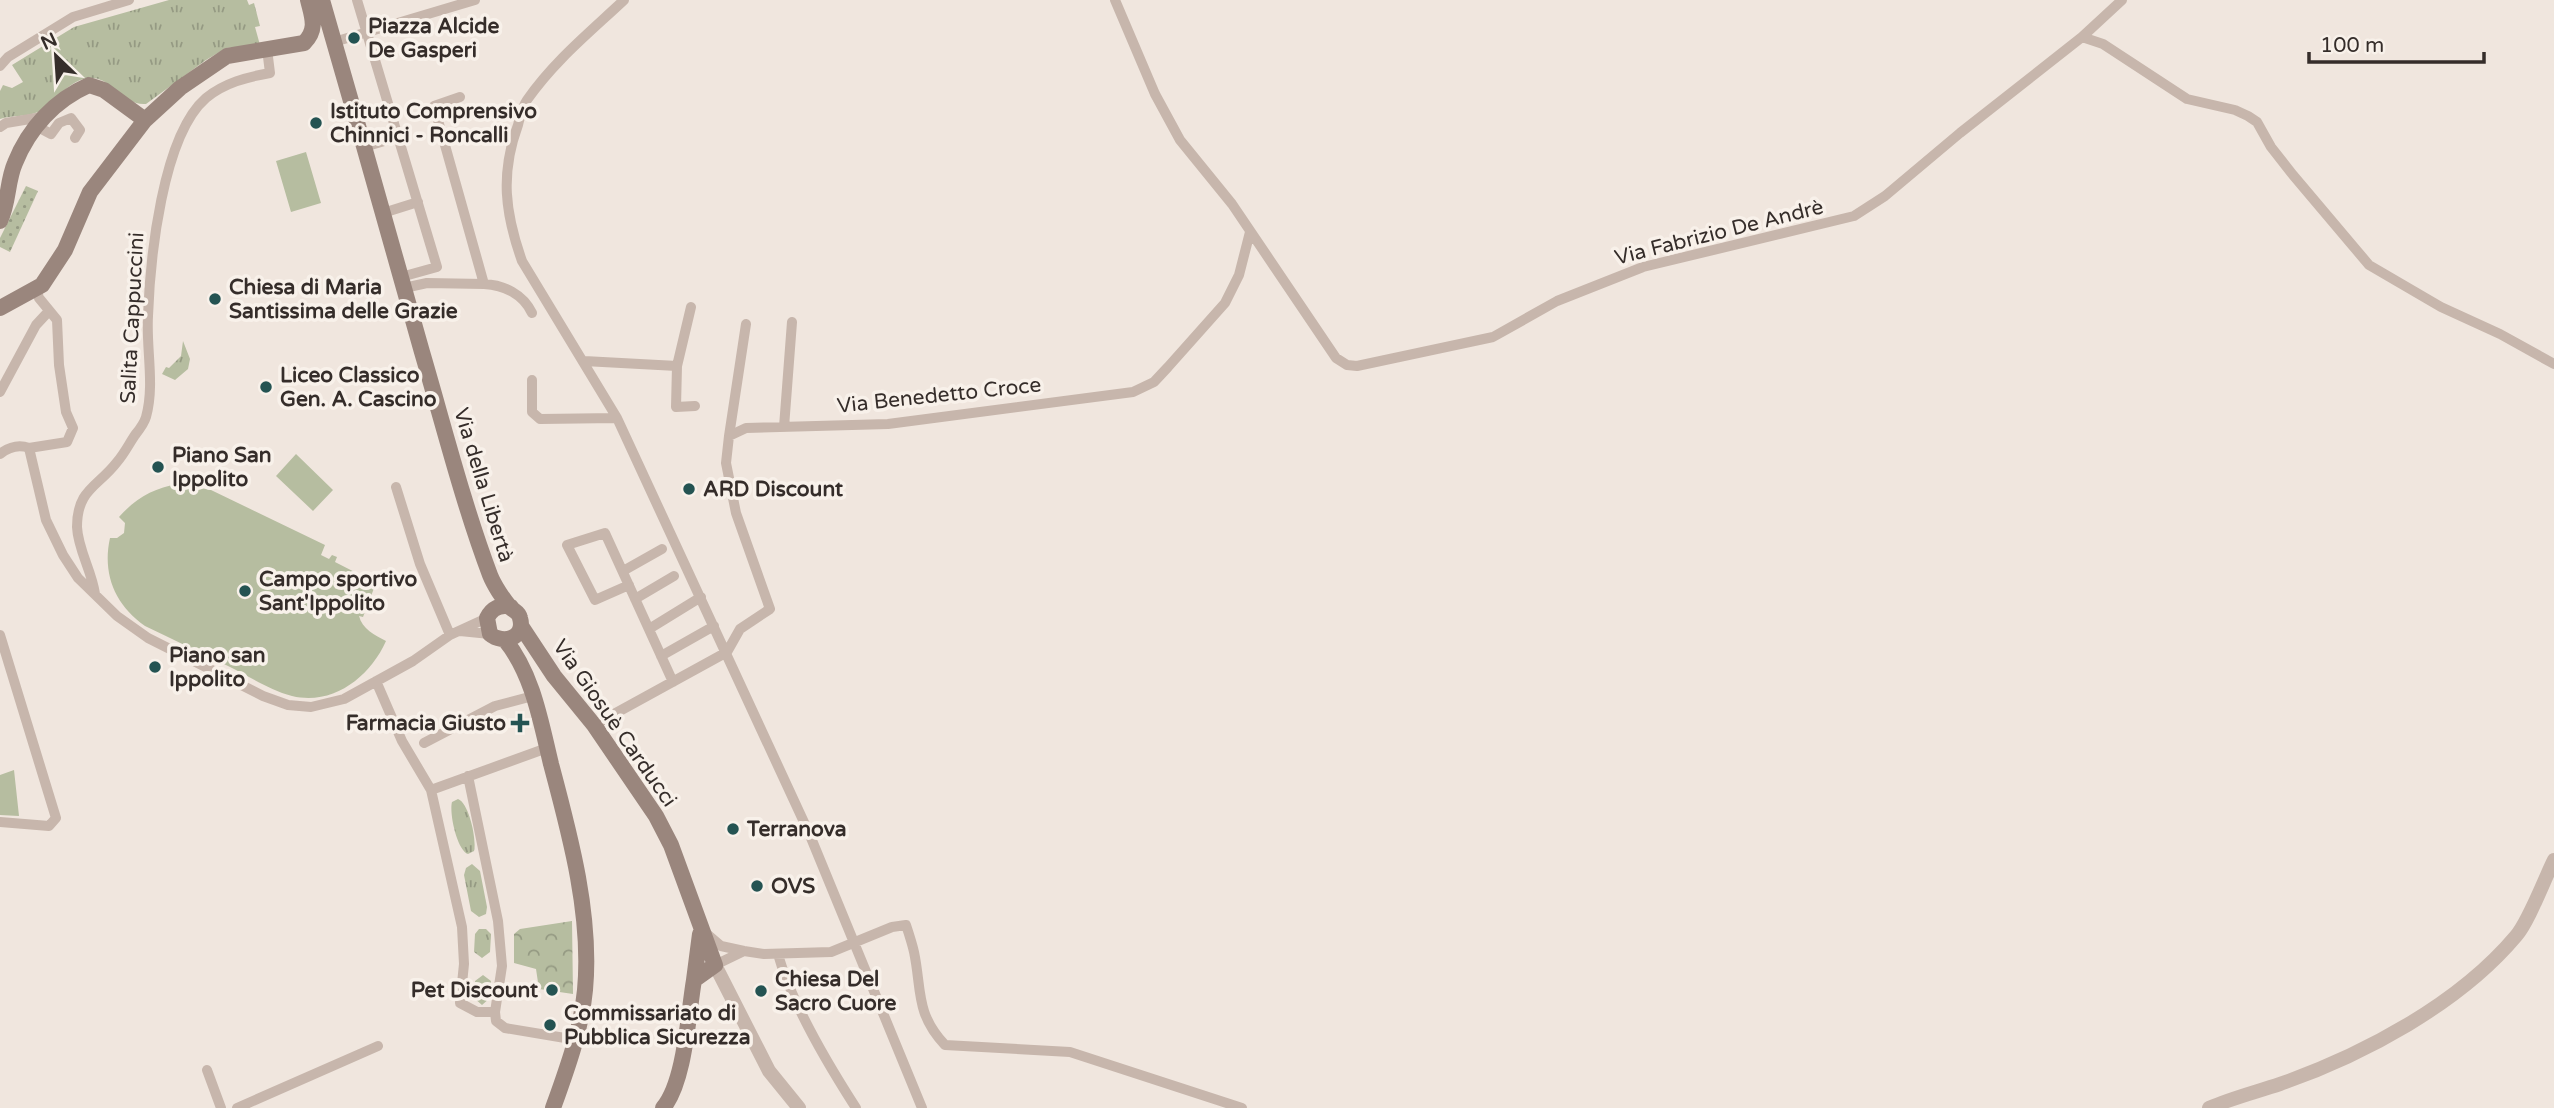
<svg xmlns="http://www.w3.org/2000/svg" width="2554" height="1108" font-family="'Varela Round',sans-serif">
  <defs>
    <pattern id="grass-tufts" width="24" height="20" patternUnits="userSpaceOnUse" patternTransform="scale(1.75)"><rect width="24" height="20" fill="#b6bda0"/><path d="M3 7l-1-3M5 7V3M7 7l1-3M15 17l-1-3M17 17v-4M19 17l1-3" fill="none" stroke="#959a83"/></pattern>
    <pattern id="forest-crowns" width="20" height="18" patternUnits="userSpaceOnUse" patternTransform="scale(1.75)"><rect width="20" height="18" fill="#b6bda0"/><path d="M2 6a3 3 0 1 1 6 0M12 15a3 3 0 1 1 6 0" fill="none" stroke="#959a83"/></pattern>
    <pattern id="garden-dots" width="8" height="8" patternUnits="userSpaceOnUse" patternTransform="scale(1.75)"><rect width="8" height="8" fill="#b6bda0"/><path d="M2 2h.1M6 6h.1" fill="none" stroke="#959a83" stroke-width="1.8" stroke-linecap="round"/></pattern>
  </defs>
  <rect width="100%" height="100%" fill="#f0e6de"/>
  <path fill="url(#grass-tufts)" d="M 169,0 L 247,0 L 249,5 L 254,3 L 260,26 L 255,27 L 260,45 L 226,48 L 206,60 L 146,104 C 124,106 114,80 93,78 C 69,77 57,102 38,112 C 27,117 12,115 0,119 L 0,91 L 3,85 L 12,88 L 23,82 L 12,65 L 74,27 Z
    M 183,341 L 190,359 L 188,369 L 175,380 L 162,374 L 166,367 L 169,368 L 181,356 Z
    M 458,799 C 469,803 477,840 474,851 L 468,854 C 457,850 449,813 452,802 Z
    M 472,864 L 480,871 L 487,907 L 486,914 L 479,917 L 471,911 L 464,875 L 466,868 Z
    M 479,929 L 486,929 L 491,934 L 490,952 L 482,958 L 474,952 L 475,934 Z
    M 483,975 L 491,981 L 490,998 L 482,1005 L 474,998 L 475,981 Z"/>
  <path fill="url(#forest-crowns)" d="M 572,921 L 573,994 L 539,989 L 536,969 L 514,963 L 514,934 L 520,929 Z"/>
  <path fill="url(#garden-dots)" d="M 26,186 L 38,191 L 10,252 L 0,247 L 0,238 Z"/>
  <path fill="#b6bda0" d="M 306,152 L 321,203 L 291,212 L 276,161 Z
    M 296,454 L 333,490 L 313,511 L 276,476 Z
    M 178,484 L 211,490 L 325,545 L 321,555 L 329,559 L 332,555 L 337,557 L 335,562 L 376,583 L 363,617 L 359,616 C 362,629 375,635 386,641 C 370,677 333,706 292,696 C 269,690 249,676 228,666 C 200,653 173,639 145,626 C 115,605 102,574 110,538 L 117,538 L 124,533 L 125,523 L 119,517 C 136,498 154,488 178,484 Z
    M 14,770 L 19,816 L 0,815 L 0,775 Z"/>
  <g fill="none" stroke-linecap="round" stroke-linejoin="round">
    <path stroke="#c7b6ac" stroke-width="10" d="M 357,0 L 437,267 L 401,277
      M 624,0 C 590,32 554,61 527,100 C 522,107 520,117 518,125 C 500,174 505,213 522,261 L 617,418 L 809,833 L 922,1108
      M 1115,0 L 1155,94 L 1180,140 L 1232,204 L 1336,358 L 1347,365 L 1357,366 L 1493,337 L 1557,301 L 1643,267 L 1854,216 L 1885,196 L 1960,133 L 2082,37 L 2122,0
      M 2082,37 L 2103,44 L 2187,99 L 2235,110 L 2248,116 L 2257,122 L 2271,147 L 2293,175 L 2369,265 L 2441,307 L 2500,334 L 2554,364
      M 334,42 L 475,0
      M 0,66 L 8,57 L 73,17 L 129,0
      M 36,126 L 51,134 L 59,123 L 71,118 L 80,130 L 75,138
      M 0,127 L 6,123 L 42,117
      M 364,147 L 398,137
      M 383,213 L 418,202
      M 484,284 C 504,285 523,294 532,313
      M 404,288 L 427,283 L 484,284 L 434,106 L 460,97
      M 691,307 L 677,366 L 676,407 L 695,406
      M 584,361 L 677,366
      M 532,380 L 532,412 L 540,419 L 617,418
      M 0,392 L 36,325 L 49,311
      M 784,427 L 792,322
      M 729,436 L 746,324
      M 29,448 L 67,442 L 73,428 L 66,412 L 59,365 L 57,320 L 39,298 L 36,288
      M 0,454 C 9,447 18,444 29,448 L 46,520 L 63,555 L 78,578 L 117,616 L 148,638 L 263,696 L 288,705 L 311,707 L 344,699 L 413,661 L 450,635 L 487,618
      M 396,487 L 420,564 L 450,635
      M 623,571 L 662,549
      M 629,585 L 595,600 L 567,545 L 605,533 L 673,682
      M 95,594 C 92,571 78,550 77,527 C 77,489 98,487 117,462 C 124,454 129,444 135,435 C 139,430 144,424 146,417 C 155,385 146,349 148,316 C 150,260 162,136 206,98 C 224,83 247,77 270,73 L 267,49
      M 635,599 L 674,576
      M 649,629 L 701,597
      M 460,631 L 490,634
      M 0,635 L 56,818 L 49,826 L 0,822
      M 661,656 L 714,626
      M 376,681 L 402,741 L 431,790 L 462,927 L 464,964 L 460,1003 L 477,1012 L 495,1012 L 502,966 L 498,921 L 468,776
      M 594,725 L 727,652 L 740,629 L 770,609 L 736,513 L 726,463 L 729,436 L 746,428 L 888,424 L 1133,392 L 1154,382 L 1168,367 L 1225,303 L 1239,275 L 1250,232
      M 424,743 L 495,706 L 533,696
      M 431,790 L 547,748
      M 707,934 L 721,946 L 744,951 L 764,954 L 831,952 L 892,927 L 906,925 C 909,934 912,943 914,952 C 922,990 915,1013 945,1045 L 1070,1052 L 1242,1108
      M 778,954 C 791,1002 829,1066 856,1108
      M 715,965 L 744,951
      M 495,1012 L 496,1021 L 505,1028 L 577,1040
      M 207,1070 L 221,1108
      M 237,1108 L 378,1046"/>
    <path stroke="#c7b6ac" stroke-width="14" d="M 715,965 L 769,1071 L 799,1108
      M 2209,1108 C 2232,1098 2256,1092 2280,1084 C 2363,1055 2459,1004 2516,936 C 2529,921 2544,880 2554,860"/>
    <path stroke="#9a867d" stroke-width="16" d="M 322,0 C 356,117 389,235 422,352 C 444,427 463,503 490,575 C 494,585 503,599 510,607 C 514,611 519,612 520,618 C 526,638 503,645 490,634 L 487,618 C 492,608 500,604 511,607
      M 0,221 C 9,202 7,181 15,163 C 29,128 55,100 89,85 L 104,90 L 145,120
      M 0,308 L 42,285 L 65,250 L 90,192 L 145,120 L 180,88 L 227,56 L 304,43 C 318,29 312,17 308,0
      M 521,626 L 554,676 L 594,725 L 656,816 L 671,845 L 715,965 L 694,980 C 688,1015 685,1082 663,1108
      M 505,640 C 533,674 541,723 551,764 C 570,835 592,916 585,990 C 581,1031 567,1069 553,1108
      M 694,980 L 700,934"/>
  </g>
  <g fill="#245352" stroke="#f8f1ea" stroke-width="2.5">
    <circle cx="354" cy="38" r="7"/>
    <circle cx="316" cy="123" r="7"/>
    <circle cx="215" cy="299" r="7"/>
    <circle cx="266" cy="387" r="7"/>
    <circle cx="158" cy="467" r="7"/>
    <circle cx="689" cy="489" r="7"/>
    <circle cx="245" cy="591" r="7"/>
    <circle cx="155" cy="667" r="7"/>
    <path d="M516.5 712.5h7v7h7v7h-7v7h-7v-7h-7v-7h7z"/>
    <circle cx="733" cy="829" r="7"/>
    <circle cx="757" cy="886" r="7"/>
    <circle cx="552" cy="990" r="7"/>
    <circle cx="761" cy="991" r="7"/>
    <circle cx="550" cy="1025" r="7"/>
  </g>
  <g text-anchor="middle" stroke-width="7" stroke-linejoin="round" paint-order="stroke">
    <g font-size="21" font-weight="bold" fill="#352d2a" stroke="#f8f1ea" text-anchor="start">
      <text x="368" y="33">Piazza Alcide<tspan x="368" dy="24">De Gasperi</tspan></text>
      <text x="330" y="118">Istituto Comprensivo<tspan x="330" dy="24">Chinnici - Roncalli</tspan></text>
      <text x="229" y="294">Chiesa di Maria<tspan x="229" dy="24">Santissima delle Grazie</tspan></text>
      <text x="280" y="382">Liceo Classico<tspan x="280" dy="24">Gen. A. Cascino</tspan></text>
      <text x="172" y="462">Piano San<tspan x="172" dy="24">Ippolito</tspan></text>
      <text x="703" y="496">ARD Discount</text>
      <text x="259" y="586">Campo sportivo<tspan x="259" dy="24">Sant'Ippolito</tspan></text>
      <text x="169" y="662">Piano san<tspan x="169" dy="24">Ippolito</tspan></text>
      <text x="506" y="730" text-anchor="end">Farmacia Giusto</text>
      <text x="747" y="836">Terranova</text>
      <text x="771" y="893">OVS</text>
      <text x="775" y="986">Chiesa Del<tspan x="775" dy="24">Sacro Cuore</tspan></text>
      <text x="538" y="997" text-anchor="end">Pet Discount</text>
      <text x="564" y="1020">Commissariato di<tspan x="564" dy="24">Pubblica Sicurezza</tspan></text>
    </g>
    <g font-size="21" fill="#352d2a" stroke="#f8f1ea">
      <text transform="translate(1719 232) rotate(-14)" y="7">Via Fabrizio De Andrè</text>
      <text transform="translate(132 318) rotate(-87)" y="7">Salita Cappuccini</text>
      <text transform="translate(939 395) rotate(-6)" y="7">Via Benedetto Croce</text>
      <text transform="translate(484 485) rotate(73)" y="7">Via della Libertà</text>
      <text transform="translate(615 723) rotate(55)" y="7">Via Giosuè Carducci</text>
    </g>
  </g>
  <g transform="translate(56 56) rotate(335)" stroke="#f8f1ea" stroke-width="5" paint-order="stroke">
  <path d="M0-5L12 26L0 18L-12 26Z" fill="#352d2a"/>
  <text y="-10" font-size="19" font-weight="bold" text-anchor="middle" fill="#352d2a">N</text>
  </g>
  <path d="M2309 52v10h175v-10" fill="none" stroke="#352d2a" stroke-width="3.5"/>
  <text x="2320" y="52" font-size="21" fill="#352d2a" stroke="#f8f1ea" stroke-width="5" paint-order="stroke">100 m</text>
</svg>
